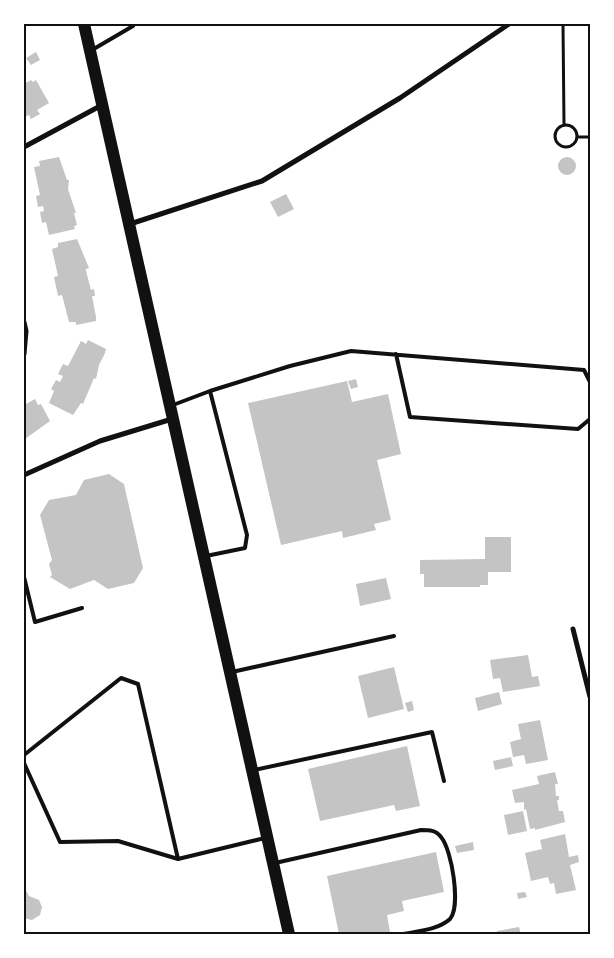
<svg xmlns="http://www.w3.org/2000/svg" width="614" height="958" font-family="Quicksand,sans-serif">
  <rect width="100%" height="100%" fill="#fff"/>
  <path fill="#c4c4c4" d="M 36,52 L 40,60 L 31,65 L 26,58 Z
    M 31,80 L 33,82 L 36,80 L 49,103 L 37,110 L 40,114 L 31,119 L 29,115 L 24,117 L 24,84 Z
    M558 166a9 9 0 1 1 18 0a9 9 0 1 1-18 0Z
    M 59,157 L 67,180 L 69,180 L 68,189 L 76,213 L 74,213 L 77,225 L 74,226 L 75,229 L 49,235 L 46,222 L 42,223 L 40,212 L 44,211 L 43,206 L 38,207 L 36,196 L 40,195 L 34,167 L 40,166 L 39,161 Z
    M 286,194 L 294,209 L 278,217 L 270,202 Z
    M 77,239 L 89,268 L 86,269 L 86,271 L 91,290 L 94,289 L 95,296 L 92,296 L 96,317 L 96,321 L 76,325 L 76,322 L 69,322 L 62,295 L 58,296 L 54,277 L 58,276 L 52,249 L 58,247 L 58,243 Z
    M 88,340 L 106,349 L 105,353 L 99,365 L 96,379 L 94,378 L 83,404 L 81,403 L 73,415 L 49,403 L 54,391 L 51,389 L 56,380 L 60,382 L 63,376 L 58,374 L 63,364 L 68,366 L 81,341 L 86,344 Z
    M 356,379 L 358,387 L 351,389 L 348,381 Z
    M 347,381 L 352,402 L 388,394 L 401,454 L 377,460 L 391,520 L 374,524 L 376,530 L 343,538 L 342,531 L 281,545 L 248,403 Z
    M 35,399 L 38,405 L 41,404 L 50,421 L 25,439 L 24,405 Z
    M 109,474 L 124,484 L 143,568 L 134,583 L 108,589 L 94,580 L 70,589 L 50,577 L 52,575 L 49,564 L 52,560 L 40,515 L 49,500 L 76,495 L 84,480 Z
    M 485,537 L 511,537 L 511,572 L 488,572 L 488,585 L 480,585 L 480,587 L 424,587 L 424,574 L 420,574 L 420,560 L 485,559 Z
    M 386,578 L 391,599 L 360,606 L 356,584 Z
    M 528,655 L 532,677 L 538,676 L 540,686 L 503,692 L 500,678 L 493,679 L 490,660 Z
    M 394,667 L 404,709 L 368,718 L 358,676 Z
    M 499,692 L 502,704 L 478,711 L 475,698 Z
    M 412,701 L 414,710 L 408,712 L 405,703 Z
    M 540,720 L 548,760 L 526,764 L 524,755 L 513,757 L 510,742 L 521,739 L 518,724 Z
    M 407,746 L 420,806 L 396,811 L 394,805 L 320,821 L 308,769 Z
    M 511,757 L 513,766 L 495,770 L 493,761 Z
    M 555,772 L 558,784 L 555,784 L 556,796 L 559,796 L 559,800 L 557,800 L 559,811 L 563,811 L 565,822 L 535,830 L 535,828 L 530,829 L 526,809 L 524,810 L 524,802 L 515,803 L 512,790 L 539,784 L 537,776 Z
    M 523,811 L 527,831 L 508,835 L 504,815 Z
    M 565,834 L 569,857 L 578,855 L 579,862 L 570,865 L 576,890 L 556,894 L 554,883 L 550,884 L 548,877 L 531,881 L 525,853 L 542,849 L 540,840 Z
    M 473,842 L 474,850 L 457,853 L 455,846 Z
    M 436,852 L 444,892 L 402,901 L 404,911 L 387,915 L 390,932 L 379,934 L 339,934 L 327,876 Z
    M 24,887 L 29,896 L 39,900 L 42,907 L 40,915 L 32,920 L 24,918 Z
    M 525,892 L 527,897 L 518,899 L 517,893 Z
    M 519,927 L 521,934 L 497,934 L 497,931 Z"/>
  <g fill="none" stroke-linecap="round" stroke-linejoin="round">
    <path stroke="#111" stroke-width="3" d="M 563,24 L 564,125
      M555 136a11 11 0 1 1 22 0a11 11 0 1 1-22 0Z
      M 577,137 L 590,137"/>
    <path stroke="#111" stroke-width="4" d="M 92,50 L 133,26
      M 396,354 L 410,417 L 578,429 L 590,419
      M 210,391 L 290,366 L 351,351 L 584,370 L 590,382
      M 173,405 L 210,391 L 247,535 L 245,548 L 206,556
      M 24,577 L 35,622 L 82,608
      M 232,672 L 394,636
      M 24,755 L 121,678 L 138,684 L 178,859 L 265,838
      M 24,763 L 60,842 L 118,841 L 178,859
      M 254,770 L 432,732 L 444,781
      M 275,863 L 421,830 C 429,830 436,830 441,837 C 452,850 461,906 450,919 C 438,930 418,931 403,934"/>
    <path stroke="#111" stroke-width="5" d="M 24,147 L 102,105
      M 130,224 L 262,181 L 400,98 L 509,24
      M 24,322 L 26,331 L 24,354
      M 24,475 L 100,441 L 172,419
      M 573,629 L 590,697"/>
    <path stroke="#111" stroke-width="12" d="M 84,24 L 289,934"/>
  </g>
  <rect width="614" height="958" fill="none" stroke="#ffffff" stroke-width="50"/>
  <rect x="25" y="25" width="564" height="908" fill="none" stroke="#111" stroke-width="2"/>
</svg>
